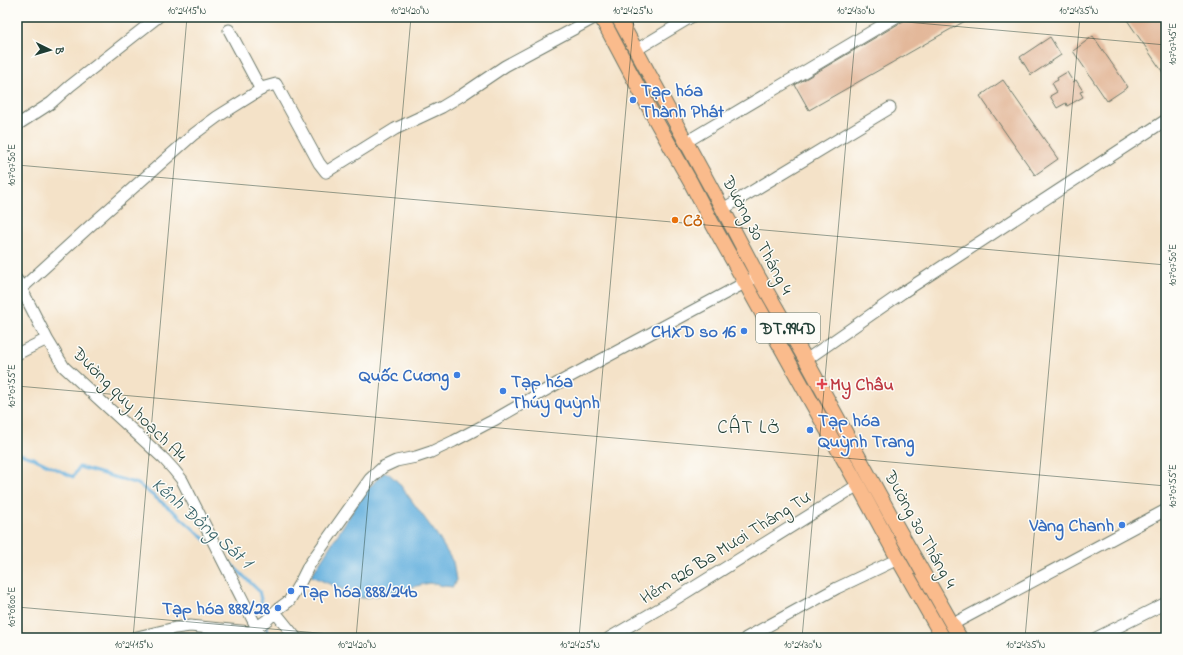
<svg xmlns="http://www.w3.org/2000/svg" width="1183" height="655" font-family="'Indie Flower',sans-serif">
  <rect width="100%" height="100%" fill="#fdfcf7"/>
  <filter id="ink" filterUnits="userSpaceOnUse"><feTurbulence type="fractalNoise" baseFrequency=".025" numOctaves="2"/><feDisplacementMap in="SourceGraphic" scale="8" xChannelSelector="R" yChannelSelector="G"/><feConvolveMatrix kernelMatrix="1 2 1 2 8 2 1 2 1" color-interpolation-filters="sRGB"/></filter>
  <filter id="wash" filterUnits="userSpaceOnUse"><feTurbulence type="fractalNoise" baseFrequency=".012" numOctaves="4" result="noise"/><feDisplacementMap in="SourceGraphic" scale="16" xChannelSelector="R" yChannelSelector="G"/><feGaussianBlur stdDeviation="0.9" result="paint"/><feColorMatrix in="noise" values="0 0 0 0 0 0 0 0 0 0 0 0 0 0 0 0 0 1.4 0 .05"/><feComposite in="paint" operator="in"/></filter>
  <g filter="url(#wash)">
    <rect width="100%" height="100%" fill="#f4e2c8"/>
    <path fill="#66b1de" stroke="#427789" d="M 383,473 L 388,473 L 398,482 L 437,535 L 453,562 L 456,580 L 453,587 L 444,586 L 429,583 L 376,596 L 362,598 L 311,576 L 365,492 Z"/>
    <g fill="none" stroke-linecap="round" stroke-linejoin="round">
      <path stroke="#66b1de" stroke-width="3" d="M 17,453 L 33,458 L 73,477 L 79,467 L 138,484 L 178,515 L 209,543
        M 228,561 L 259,591 L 265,617
        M 266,625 L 269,638"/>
    </g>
    <g id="blocks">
      <path fill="#e3b89a" d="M 910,17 L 972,17 L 809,110 L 795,85 Z
        M 1125,17 L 1166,17 L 1166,77 Z
        M 1093,36 L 1128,87 L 1107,101 L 1073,51 Z
        M 1050,37 L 1061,55 L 1031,75 L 1020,57 Z
        M 1067,72 L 1073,82 L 1076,80 L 1083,91 L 1080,92 L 1083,97 L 1067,106 L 1066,103 L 1057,108 L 1050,96 L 1057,92 L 1052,83 L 1058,80 L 1057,78 Z
        M 1003,80 L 1058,159 L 1035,175 L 980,96 Z"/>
    </g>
  </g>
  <g filter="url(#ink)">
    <use href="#blocks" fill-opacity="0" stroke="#6a7768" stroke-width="1"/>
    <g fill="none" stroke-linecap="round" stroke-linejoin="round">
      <defs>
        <path id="minor" d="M 229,30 L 261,90
          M 636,50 L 691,17
          M 17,125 L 51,103 L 70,86 L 158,17
          M 686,142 L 896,17
          M 723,209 L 890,108
          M 17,280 L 47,339 L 64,367 L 164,459 L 174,470 L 182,480 L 262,638
          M 21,289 L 90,226 L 194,134 L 217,117 L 265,87 L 276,84 L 319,163 L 326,172 L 395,129 L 442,107 L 462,95 L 505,66 L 596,17
          M 17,354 L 47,339
          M 806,360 L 902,293 L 1166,120
          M 275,612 L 296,638
          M 953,624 L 1166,510
          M 133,638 L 175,628 L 190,626 L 250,632
          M 246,638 L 250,632 L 267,620 L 278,609 L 289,601 L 301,581 L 309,565 L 370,479 L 383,467 L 396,461 L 416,457 L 431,452 L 454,441 L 494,420 L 558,383 L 752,279
          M 609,638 L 669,603 L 858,485
          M 746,638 L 837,588 L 898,559
          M 1096,638 L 1166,603"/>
        <path id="major" d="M 601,17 L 655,119 L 691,183 L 713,225 L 813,405 L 858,485 L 898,559 L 943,638
          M 618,17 L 727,217 L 758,276 L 806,360 L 891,516 L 960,638"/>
      </defs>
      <use href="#minor" stroke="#6a7768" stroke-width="13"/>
      <use href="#major" stroke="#6a7768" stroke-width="16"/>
      <use href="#minor" stroke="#fff" stroke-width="11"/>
      <use href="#major" stroke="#fabb8c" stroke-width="14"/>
    </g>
  </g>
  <path fill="none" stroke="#1f3d34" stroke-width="1" stroke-opacity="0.45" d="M 850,17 L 1166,45M 17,165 L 1166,265M 17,386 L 1166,486M 17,607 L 376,638M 133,638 L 187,17M 356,638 L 411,17M 579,638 L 634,17M 802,638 L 857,17M 1025,638 L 1080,17"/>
  <g fill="#3f7fe0" stroke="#fdfcf7" stroke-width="1.5">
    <circle cx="633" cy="100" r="4"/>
    <circle cx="744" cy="331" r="4"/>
    <circle cx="457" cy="375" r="4"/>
    <circle cx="503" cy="391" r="4"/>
    <circle cx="810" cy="430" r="4"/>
    <circle cx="1122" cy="525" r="4"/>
    <circle cx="291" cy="591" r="4"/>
    <circle cx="278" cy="608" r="4"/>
  </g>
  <circle fill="#e8710a" stroke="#fdfcf7" stroke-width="1.5" cx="675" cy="220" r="4"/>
  <path fill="#e0444e" stroke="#fdfcf7" stroke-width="1.5" d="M820 378h4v4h4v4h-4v4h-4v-4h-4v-4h4z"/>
  <g text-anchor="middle" stroke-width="3" stroke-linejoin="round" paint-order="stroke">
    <rect fill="#fdfcf7" stroke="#62766e" stroke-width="1" x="756" y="313" width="64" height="30" rx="3"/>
    <g font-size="17" font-weight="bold" fill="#1f3d34">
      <text x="788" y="334">ĐT.994D</text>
    </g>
    <g font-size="18" font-weight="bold" fill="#366cbe" stroke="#fdfcf7" text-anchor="start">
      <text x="641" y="96">Tạp hóa<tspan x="641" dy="21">Thành Phát</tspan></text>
      <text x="736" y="337" text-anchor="end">CHXD so 16</text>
      <text x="449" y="381" text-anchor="end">Quốc Cương</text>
      <text x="511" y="387">Tạp hóa<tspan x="511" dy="21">Thúy quỳnh</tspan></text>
      <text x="818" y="426">Tạp hóa<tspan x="818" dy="21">Quỳnh Trang</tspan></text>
      <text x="1114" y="531" text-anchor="end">Vàng Chanh</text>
      <text x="299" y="597">Tạp hóa 888/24b</text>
      <text x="270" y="614" text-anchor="end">Tạp hóa 888/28</text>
    </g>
    <g font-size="18" font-weight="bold" fill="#c56008" stroke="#fdfcf7" text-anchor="start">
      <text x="683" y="226">Cỏ</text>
    </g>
    <g font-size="18" fill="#1f3d34" stroke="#fdfcf7">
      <text transform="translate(758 235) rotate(62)" y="6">Đường 30 Tháng 4</text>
      <text transform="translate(130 404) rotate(45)" y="6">Đường quy hoạch A4</text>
      <text transform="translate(921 529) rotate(61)" y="6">Đường 30 Tháng 4</text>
      <text transform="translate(725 547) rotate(-32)" y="6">Hẻm 926 Ba Mươi Tháng Tư</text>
    </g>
    <g font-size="18" font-weight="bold" fill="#be3a42" stroke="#fdfcf7" text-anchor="start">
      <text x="830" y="390">Mỵ Châu</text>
    </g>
    <g font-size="19" letter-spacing="1" fill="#1f3d34" stroke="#fdfcf7">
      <text x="749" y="433">CÁT LỞ</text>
    </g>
    <g font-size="19" font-style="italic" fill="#346067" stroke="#fdfcf7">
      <text transform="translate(203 522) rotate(41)" y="7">Kênh Đồng Sát 1</text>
    </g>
  </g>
  <rect width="1183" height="655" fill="none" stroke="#fdfcf7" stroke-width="44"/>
  <g transform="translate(50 50) rotate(95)" stroke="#fdfcf7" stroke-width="3" paint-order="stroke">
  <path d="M0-3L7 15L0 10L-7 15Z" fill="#1f3d34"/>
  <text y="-6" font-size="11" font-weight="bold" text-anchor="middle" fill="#1f3d34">B</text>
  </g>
  <rect x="22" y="22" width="1139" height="611" fill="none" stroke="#1f3d34" stroke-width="1.5"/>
  <g font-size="10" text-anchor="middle" fill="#1f3d34">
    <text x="187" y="14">10°24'15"N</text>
    <text x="410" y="14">10°24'20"N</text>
    <text x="633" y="14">10°24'25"N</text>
    <text x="856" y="14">10°24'30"N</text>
    <text x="1079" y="14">10°24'35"N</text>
    <text transform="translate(1172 44) rotate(-90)" y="4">107°07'45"E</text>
    <text transform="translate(11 165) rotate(-90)" y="4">107°07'50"E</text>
    <text transform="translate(1172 265) rotate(-90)" y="4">107°07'50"E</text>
    <text transform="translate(11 386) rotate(-90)" y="4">107°07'55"E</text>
    <text transform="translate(1172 486) rotate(-90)" y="4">107°07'55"E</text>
    <text transform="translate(11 607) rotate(-90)" y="4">107°08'00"E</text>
    <text x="134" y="648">10°24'15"N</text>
    <text x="357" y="648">10°24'20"N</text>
    <text x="580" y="648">10°24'25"N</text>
    <text x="803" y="648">10°24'30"N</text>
    <text x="1026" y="648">10°24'35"N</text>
  </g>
</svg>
